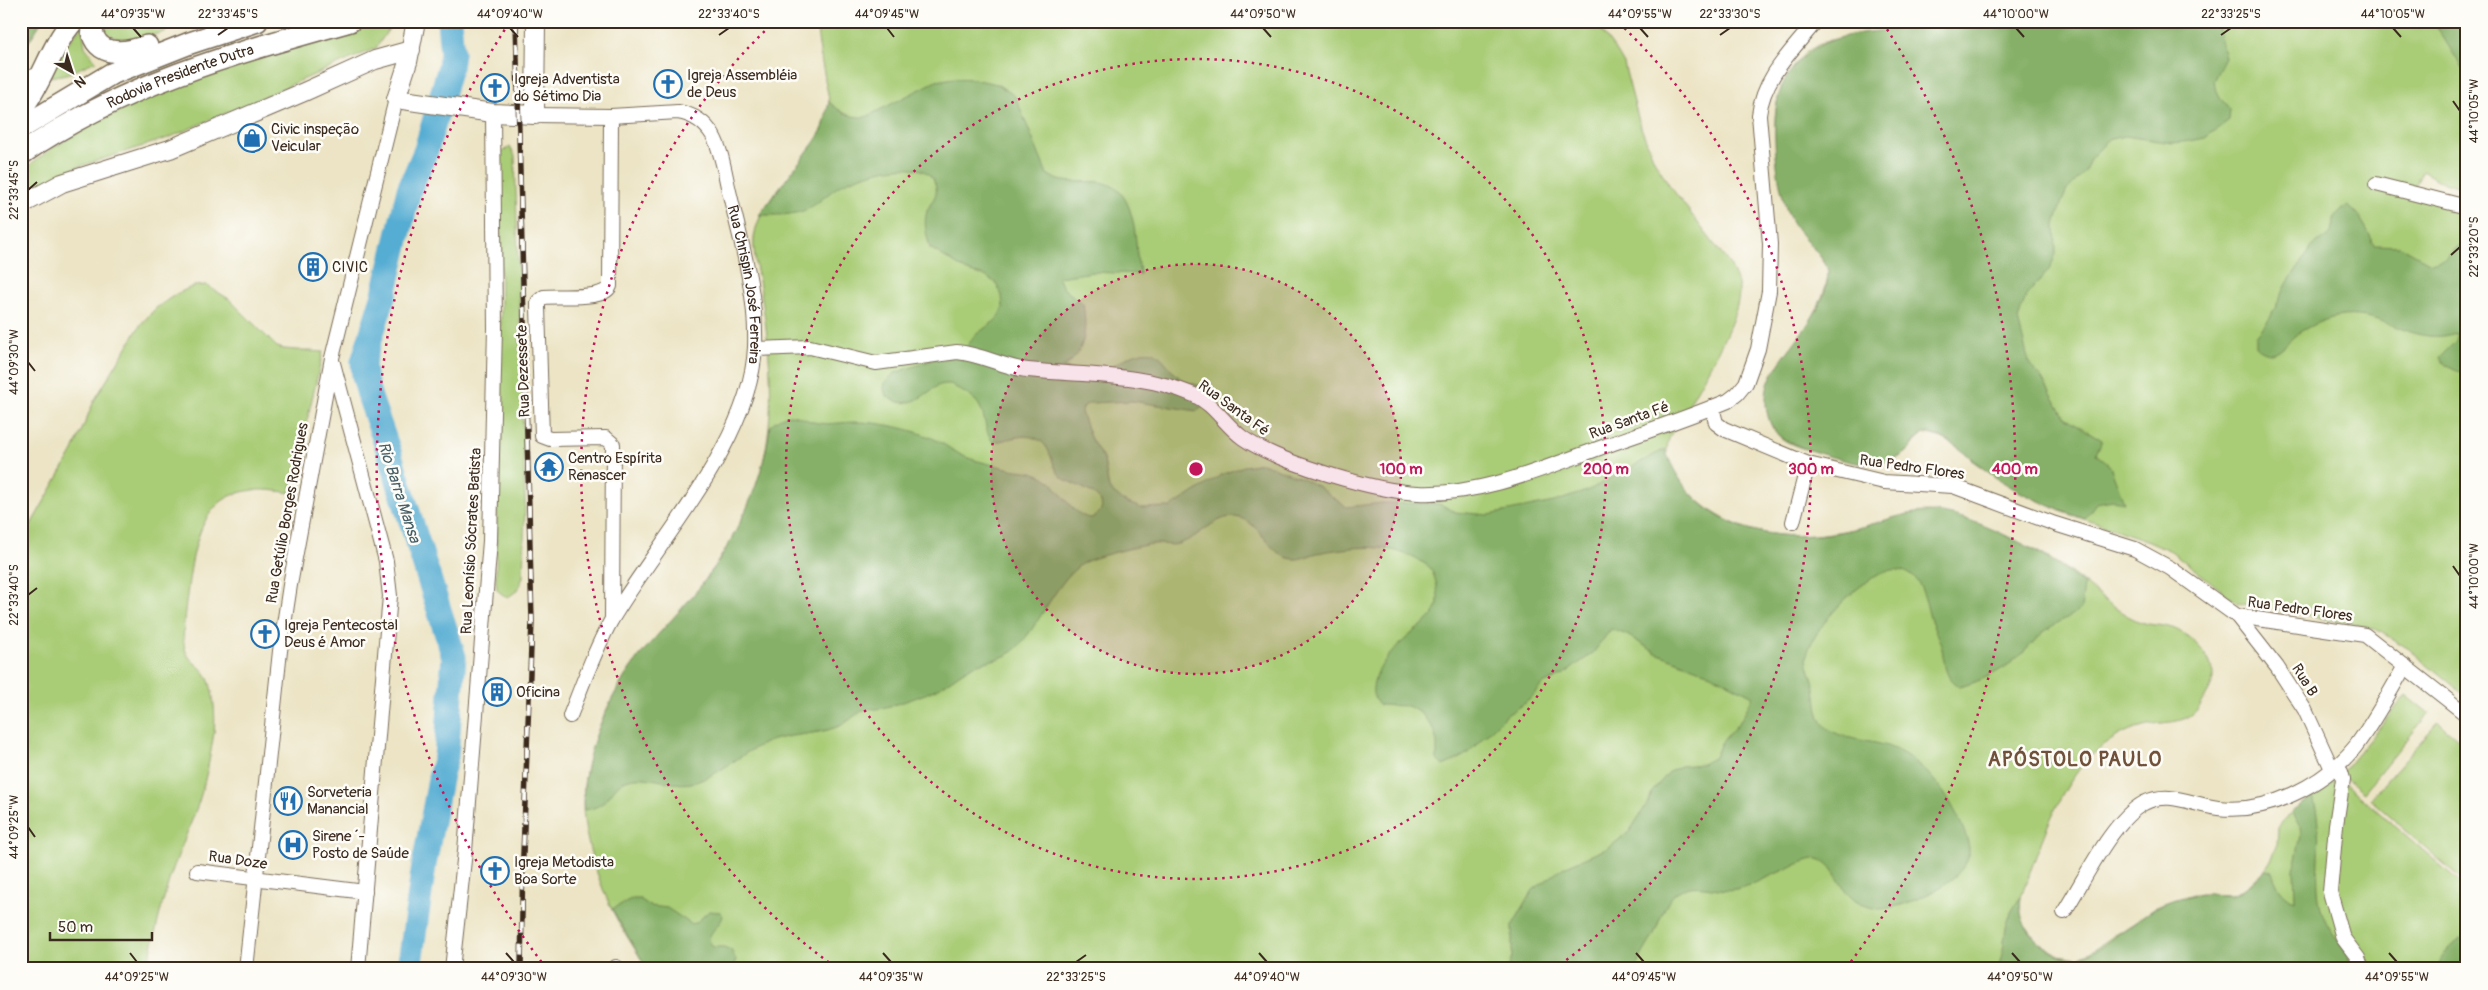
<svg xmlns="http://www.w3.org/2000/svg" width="2488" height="990" font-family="Pangolin,sans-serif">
  <rect width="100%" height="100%" fill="#fdfcf7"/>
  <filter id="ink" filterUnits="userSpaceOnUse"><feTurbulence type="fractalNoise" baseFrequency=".02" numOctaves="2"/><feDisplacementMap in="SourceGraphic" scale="10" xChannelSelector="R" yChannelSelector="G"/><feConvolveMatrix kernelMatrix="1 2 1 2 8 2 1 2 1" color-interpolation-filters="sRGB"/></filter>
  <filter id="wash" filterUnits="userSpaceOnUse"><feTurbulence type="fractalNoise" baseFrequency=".0096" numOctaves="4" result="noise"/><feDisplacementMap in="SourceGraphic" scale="20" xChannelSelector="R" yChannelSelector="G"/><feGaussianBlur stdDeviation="1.12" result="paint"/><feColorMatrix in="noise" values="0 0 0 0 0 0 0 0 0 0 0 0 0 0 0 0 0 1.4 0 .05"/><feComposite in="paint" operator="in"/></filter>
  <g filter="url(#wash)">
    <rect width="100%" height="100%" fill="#ece4c5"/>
    <path fill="#a9cc76" stroke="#727b4a" d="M 99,21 L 195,21 C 169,29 111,58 99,21 Z
      M 394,21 L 376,48 L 168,138 L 68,170 L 21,193 L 21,171 L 54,147 L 100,120 L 175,86 L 242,62 L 347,32 Z
      M 816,21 L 1594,21 L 1617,52 L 1624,64 L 1640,125 L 1654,160 L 1670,186 L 1730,265 C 1734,274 1740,283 1739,294 C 1738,324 1687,407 1670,436 C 1662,458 1671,471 1686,488 C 1731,539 1794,543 1857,528 C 1901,519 1920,504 1966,520 C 1995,529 2038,550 2063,567 C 2088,584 2110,609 2138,621 C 2149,626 2161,624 2172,628 C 2190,634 2214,657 2213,678 C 2213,684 2209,691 2206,696 C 2189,730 2169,718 2140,727 C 2131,729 2121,734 2113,739 C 2060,771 2043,841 2021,896 L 2019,909 L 2022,920 L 2037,941 L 2059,955 L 2078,958 L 2090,952 L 2159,905 L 2193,894 L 2231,895 L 2246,888 L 2265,870 L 2271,861 L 2277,845 L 2278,828 L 2284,818 L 2339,778 L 2467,888 L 2467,969 L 647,969 C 636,949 622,931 612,910 C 598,880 582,834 583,800 C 584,751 611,690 643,652 C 654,639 667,627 679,614 C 709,579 735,538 753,495 C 777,434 772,368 763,305 C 761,287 752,254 754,238 C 761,185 826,159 829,104 C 829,94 825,83 824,73 C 820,56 818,39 816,21 Z
      M 1921,21 L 2467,21 L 2467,189 L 2438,180 L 2422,171 L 2413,191 L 2467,216 L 2467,697 L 2409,649 L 2374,628 L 2238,603 L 2171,551 L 2149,541 L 2060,511 L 1999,479 L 1974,462 L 1966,452 L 1942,438 L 1923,433 C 1917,438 1914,445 1909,450 C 1887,471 1855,463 1830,455 C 1814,451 1793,448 1780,437 C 1765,424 1764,398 1770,380 C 1773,369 1784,359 1791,349 C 1807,328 1824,302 1828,275 C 1830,260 1799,236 1791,220 C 1783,204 1781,187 1779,169 C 1774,130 1769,101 1793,68 C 1798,61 1804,53 1811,49 C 1844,28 1887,39 1921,21 Z
      M 82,25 L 85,47 L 96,61 L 67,74 L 50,77 L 57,58 Z
      M 510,147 L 515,156 L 525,503 L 523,577 L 518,590 L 507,598 L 497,590 L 496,580 L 501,309 L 499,156 L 501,152 Z
      M 206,285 L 229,299 L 277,347 L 284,349 L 323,352 L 290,493 C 213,478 197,519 188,587 C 186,605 182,625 184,644 C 186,660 196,662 205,673 C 214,685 216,718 214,732 C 210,759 205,785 196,810 C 189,829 181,847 174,866 C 162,899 155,935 147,969 L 21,969 L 21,542 L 73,451 L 94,401 L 141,324 L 156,308 L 176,294 L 194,286 Z
      M 2406,695 L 2429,713 L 2364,792 L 2341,774 Z
      M 2438,722 L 2467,747 L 2467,884 L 2370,799 Z"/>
    <path fill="#86b067" stroke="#606d42" d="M 21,21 L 42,21 L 21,54 Z
      M 1921,21 L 2217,21 L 2225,58 L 2213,81 L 2220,98 L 2230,109 L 2229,120 L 2205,138 L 2190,141 L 2173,143 L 2124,136 L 2108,140 L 2090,159 L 2085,172 L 2067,190 L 2061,204 L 2055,225 L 2056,254 L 2049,270 L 2026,296 L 2018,320 L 2029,363 L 2042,379 L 2065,417 L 2102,440 L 2096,454 L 2110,466 L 2124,502 L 2113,500 L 2096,503 L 2084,519 C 2050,507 2012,491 1984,469 C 1968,456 1951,438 1929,433 C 1918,431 1915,443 1910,449 C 1905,454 1897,458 1891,461 C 1883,463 1872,465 1864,464 C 1848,463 1791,446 1779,436 C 1765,422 1762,395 1771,377 C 1787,346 1828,311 1828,272 C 1828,260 1799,235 1792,222 C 1776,193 1767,111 1784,82 C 1803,48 1831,37 1868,32 C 1886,30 1905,30 1921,21 Z
      M 2433,21 L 2458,21 L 2464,40 L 2466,74 Z
      M 954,78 L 973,79 L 997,84 L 1015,96 L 1047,174 C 1064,186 1080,180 1100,182 C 1133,186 1135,230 1137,255 C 1137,262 1140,267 1140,274 L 1093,272 L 1058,277 L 1063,288 L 1083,304 C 1087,328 1086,355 1062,367 L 1096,377 C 1112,368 1141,342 1158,355 C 1167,362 1173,374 1183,380 C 1193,386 1205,384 1215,393 L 1213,400 L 1197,411 L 1132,401 L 1090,403 L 1084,406 L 1081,412 L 1090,437 L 1104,460 L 1109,489 L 1123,501 L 1141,508 L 1171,507 L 1223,474 L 1244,466 L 1262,463 L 1302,478 L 1319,487 L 1346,507 L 1383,503 L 1440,504 L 1455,512 L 1489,515 L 1554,502 L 1587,491 L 1665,449 C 1695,533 1780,548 1858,528 C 1882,522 1904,512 1928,512 C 1971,511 2052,557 2084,585 L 2081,609 C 2070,618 2056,622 2045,631 C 2037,637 2032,644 2026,650 C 2010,667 1981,682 1959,687 C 1944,677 1945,665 1942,649 C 1940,639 1934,630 1931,621 C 1925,602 1923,574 1899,570 C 1871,565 1809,630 1807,657 C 1807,664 1811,674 1813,681 C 1818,695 1815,717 1826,727 C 1841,740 1869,740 1887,746 C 1924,759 1951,797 1964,831 C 1967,838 1970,848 1969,855 C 1963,883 1905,908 1880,909 C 1874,909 1866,906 1861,904 C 1840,895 1837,864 1818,859 C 1807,856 1755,886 1736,889 C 1714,893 1689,876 1671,898 C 1663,908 1659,923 1654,934 C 1648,946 1640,956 1636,969 L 1508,969 L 1512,956 L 1512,926 L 1533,890 L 1564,867 L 1608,848 L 1629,832 L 1649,801 L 1652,792 L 1669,772 L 1681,766 L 1702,764 L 1715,757 L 1721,743 L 1741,720 L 1753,696 L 1711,674 L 1656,653 L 1627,635 L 1611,629 L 1593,653 L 1563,675 L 1543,684 L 1529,700 L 1504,717 L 1469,752 L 1461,758 L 1443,766 L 1437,760 L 1437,742 L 1433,729 L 1422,714 L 1408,706 L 1379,705 C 1371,696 1372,689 1375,679 C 1382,660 1395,648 1410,635 C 1418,627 1434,619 1437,607 C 1440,597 1436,576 1430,568 C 1427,564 1421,562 1416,559 C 1384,542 1351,547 1317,553 C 1310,555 1302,559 1295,559 C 1268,559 1260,515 1231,517 C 1213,518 1198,538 1181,543 C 1171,547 1164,543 1154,544 C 1144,544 1090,558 1083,563 C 1053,582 1035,639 1007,655 C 998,660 985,661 975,665 C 961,671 950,682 936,689 C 925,695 890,707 877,709 C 873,709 869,708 866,709 C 856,713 848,723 837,727 C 814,736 788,733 765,743 C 741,753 721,774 696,782 C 674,788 655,776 634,778 C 609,781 614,807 584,810 C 579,759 610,692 642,653 C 667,623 696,596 717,563 C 744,521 764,475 770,426 C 775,421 782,416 790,415 C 799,415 809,422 818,423 C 831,425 843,422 856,422 C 876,422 908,428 927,436 C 942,441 955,454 971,459 C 984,463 998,466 1011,469 C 1020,471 1029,470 1037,474 C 1043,476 1048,479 1053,484 C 1060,492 1084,530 1098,514 C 1114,496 1073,485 1064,479 C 1050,469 1054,447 1037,439 C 1022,432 1008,441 993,442 C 984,431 986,417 979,405 C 974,396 959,391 951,384 C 946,384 940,384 936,387 C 922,396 911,408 893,400 C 888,398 884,394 884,388 C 884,381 890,377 895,373 L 966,348 L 974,336 L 996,320 L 1003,308 L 1002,296 L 996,283 L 985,276 L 967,271 L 930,248 C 927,236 923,224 927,211 C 930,203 938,196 936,187 C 929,151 859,174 839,186 C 828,193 819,203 808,209 C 793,216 775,215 759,215 L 816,140 L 823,128 L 829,102 C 841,112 849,118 866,117 L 936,81 Z
      M 2348,206 C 2362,216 2367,231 2375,245 L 2400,246 L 2431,263 L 2444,259 L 2467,237 L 2467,372 C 2454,372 2446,368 2440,357 L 2456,341 L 2458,332 C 2415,349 2387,311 2343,316 C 2329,317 2311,325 2300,332 C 2283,343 2277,363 2256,347 L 2256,336 L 2270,318 L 2288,282 L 2312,247 L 2331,233 C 2333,221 2335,211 2348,206 Z
      M 2313,797 C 2325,836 2312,873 2321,909 C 2326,928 2341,942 2349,959 L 2347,969 L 1998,969 L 2003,950 L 2006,927 L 2011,912 L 2021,896 C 2019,915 2023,927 2037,940 C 2046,949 2064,961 2078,958 C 2101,953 2137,916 2161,905 C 2176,898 2192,894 2209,894 C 2216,894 2225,896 2232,895 C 2245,891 2256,880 2265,870 L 2272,872 C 2278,886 2280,895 2295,900 L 2294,869 L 2301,835 L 2300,827 L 2291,811 Z
      M 631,899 L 640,899 L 650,906 L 667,908 L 691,924 L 696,923 L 709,911 L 720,912 L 723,916 C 720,928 702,934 713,947 L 724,947 L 731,950 L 736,960 L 732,969 L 647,969 L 612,909 Z
      M 2467,936 L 2467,969 L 2436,969 C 2440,955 2453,941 2467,936 Z"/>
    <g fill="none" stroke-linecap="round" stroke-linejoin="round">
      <path stroke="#56add3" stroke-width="25" d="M 409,969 L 424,865 L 441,774 L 446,757 L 454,657 L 389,452 L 370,398 L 364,376 L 363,362 L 384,294 L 409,190 L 426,150 L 450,67 L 452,53 L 449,21"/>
    </g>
  </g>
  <g filter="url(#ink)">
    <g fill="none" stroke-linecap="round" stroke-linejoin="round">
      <defs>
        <g id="minor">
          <path id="s1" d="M 535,115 L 611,116 L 678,112 C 719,119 721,157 729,191 C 741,242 757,294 755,347 C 751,440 659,540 612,619 C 595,649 583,683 570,716"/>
          <path d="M 611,116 L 610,286 C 603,301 559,295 544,297 L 538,302 L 538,307 L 542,436 L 550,439 L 606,438 L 613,444 L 612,619"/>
          <path d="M 2376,184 L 2467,207"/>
          <path d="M 755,349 L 810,347 L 876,363 L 957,352 C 982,354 1004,368 1028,370 C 1084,376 1141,372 1194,395 C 1214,404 1226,426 1243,438 C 1279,463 1375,491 1418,493 C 1483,496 1549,466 1608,445 C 1648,431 1689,417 1728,401 L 1737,394 L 1746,383 L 1758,349 L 1769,291 L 1770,244 L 1759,115 C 1763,77 1793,50 1816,21"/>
          <path d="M 333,363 L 386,561 L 390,596 L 358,969"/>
          <path d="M 1712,407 L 1716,423 L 1724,429 L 1808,464 L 1884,482 L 1953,486 L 2055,524 L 2135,549 L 2170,568 L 2237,616 L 2365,635 L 2467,715"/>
          <path d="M 1793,522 L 1808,464"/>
          <path d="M 2237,616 L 2277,667 L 2305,710 L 2332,769"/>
          <path d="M 2336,765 L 2341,772 L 2343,779 L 2336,825 L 2330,892 L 2343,938 L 2358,958 L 2362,969"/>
          <path d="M 197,871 L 365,892"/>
          <path d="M 2064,912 C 2084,881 2112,820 2144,803 C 2170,790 2191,805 2218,808 C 2267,814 2324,785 2355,747 C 2374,722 2389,693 2405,666"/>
          <path d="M 616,967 L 616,969"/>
          <path d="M 246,969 L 280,651 L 290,585 L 332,358 L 396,99"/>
          <path d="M 452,969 L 465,851 L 490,541 L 495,328 L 493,113"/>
        </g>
        <path id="major" d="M 416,21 L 408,62 L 396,99 L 493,113 L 535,115 L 536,21
          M 21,82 L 42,76
          M 21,205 L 62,183 L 170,149 L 304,92 L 375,60 L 411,50"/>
        <g id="highway">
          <path d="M 91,21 C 91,58 122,55 147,46"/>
          <path d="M 21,109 C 43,82 50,47 73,21"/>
          <path d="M 21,128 L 111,74 L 190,43 L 257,21"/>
          <path id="s2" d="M 21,154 C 123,84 232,54 350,21"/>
        </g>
      </defs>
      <use href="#minor" stroke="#796b58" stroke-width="16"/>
      <use href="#major" stroke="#796b58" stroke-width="20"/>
      <use href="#highway" stroke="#796b58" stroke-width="24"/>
      <use href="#minor" stroke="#fff" stroke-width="14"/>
      <use href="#major" stroke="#fff" stroke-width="18"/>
      <use href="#highway" stroke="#fff" stroke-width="21"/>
      <defs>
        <path id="rail" d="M 516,21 L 532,621 L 523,854 L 521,969"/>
      </defs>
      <use href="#rail" stroke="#3b2a1e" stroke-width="5.5"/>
      <use href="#rail" stroke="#fdfcf7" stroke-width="4" stroke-dasharray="11" stroke-linecap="butt"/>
    </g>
  </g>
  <path fill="none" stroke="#3b2a1e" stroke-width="2" d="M 133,28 L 141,37M 510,28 L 518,37M 887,28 L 894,37M 1263,28 L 1271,37M 1640,28 L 1648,37M 2016,28 L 2024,37M 2393,28 L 2401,37M 218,35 L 228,28M 719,35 L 729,28M 1720,35 L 1730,28M 2221,35 L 2231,28M 2453,101 L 2460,111M 28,190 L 37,182M 2451,255 L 2460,247M 28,362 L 35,371M 2453,566 L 2460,576M 28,595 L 37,588M 28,827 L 35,837M 130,953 L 137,962M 506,953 L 514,962M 883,953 L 891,962M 1259,953 L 1267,962M 1636,953 L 1644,962M 2012,953 L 2020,962M 2389,953 L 2397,962M 1076,962 L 1086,955"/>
  <circle cx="1196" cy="469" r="205" fill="#c2185b" fill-opacity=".12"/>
  <g fill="none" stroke="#c2185b" stroke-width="2.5" stroke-dasharray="2.5 5">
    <circle cx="1196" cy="469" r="205"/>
    <circle cx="1196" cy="469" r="410"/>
    <path d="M835 967A615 615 0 0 1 773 23M1619 23A615 615 0 0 1 1557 967"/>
    <path d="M546 968A819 819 0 0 1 509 23M1883 23A819 819 0 0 1 1846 968"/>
  </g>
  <defs>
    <symbol id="church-ring" viewBox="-11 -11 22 22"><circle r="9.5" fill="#fdfcf7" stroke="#1f6fb2" stroke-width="1.5"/><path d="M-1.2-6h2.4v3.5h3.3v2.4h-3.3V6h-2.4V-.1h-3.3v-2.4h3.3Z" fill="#1f6fb2"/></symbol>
    <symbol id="shop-ring" viewBox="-11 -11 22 22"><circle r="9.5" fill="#fdfcf7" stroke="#1f6fb2" stroke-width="1.5"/><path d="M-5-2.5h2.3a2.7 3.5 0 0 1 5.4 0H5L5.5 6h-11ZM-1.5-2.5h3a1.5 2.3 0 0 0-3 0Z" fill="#1f6fb2"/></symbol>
    <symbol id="building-ring" viewBox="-11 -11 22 22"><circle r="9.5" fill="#fdfcf7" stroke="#1f6fb2" stroke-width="1.5"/><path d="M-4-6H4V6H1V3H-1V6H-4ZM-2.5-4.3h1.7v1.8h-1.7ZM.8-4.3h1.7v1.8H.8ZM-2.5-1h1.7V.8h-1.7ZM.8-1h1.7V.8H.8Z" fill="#1f6fb2"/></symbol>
    <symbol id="temple-ring" viewBox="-11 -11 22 22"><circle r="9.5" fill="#fdfcf7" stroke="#1f6fb2" stroke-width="1.5"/><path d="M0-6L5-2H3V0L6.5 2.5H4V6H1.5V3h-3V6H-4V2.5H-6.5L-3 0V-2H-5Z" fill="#1f6fb2"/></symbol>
    <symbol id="restaurant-ring" viewBox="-11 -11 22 22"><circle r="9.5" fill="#fdfcf7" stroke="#1f6fb2" stroke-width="1.5"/><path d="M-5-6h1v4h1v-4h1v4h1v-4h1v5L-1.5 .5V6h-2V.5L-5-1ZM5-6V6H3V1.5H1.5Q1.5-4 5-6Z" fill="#1f6fb2"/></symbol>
    <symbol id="hospital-ring" viewBox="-11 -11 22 22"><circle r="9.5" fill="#fdfcf7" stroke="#1f6fb2" stroke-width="1.5"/><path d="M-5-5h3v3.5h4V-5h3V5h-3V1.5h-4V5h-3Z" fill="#1f6fb2"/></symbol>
  </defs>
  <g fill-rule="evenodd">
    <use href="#church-ring" x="652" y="68" width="32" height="32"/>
    <use href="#church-ring" x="479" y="72" width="32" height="32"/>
    <use href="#shop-ring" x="236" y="122" width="32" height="32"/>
    <use href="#building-ring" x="297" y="251" width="32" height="32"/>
    <use href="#temple-ring" x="533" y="451" width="32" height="32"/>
    <use href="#church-ring" x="249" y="618" width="32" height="32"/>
    <use href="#building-ring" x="481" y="676" width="32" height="32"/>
    <use href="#restaurant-ring" x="272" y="785" width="32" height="32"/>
    <use href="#hospital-ring" x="277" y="829" width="32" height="32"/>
    <use href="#church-ring" x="479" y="855" width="32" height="32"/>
  </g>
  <g text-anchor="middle" stroke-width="5" stroke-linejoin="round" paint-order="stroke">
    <g font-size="15" fill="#3b2a1e" stroke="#fdfcf7" text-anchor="start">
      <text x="687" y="80">Igreja Assembléia<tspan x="687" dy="17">de Deus</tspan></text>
      <text x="514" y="84">Igreja Adventista<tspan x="514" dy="17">do Sétimo Dia</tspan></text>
      <text x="271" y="134">Civic inspeção<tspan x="271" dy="17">Veicular</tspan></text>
      <text x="332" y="272">CIVIC</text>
      <text x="568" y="463">Centro Espírita<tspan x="568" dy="17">Renascer</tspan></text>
      <text x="284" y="630">Igreja Pentecostal<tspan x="284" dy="17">Deus é Amor</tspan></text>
      <text x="516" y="697">Oficina</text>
      <text x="307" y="797">Sorveteria<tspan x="307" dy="17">Manancial</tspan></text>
      <text x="312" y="841">Sirene ´-<tspan x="312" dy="17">Posto de Saúde</tspan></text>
      <text x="514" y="867">Igreja Metodista<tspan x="514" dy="17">Boa Sorte</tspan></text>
    </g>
    <g font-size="15" fill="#3b2a1e" stroke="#fdfcf7">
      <text dy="5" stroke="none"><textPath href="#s2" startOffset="178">Rodovia Presidente Dutra</textPath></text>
      <text dy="5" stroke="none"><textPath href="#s1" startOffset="340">Rua Chrispin José Ferreira</textPath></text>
      <text transform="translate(523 371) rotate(-92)" y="5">Rua Dezessete</text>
      <text transform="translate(1234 408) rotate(36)" y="5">Rua Santa Fé</text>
      <text transform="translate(1629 420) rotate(-20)" y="5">Rua Santa Fé</text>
      <text transform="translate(1912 467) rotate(8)" y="5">Rua Pedro Flores</text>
      <text transform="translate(287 513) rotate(-80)" y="5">Rua Getúlio Borges Rodrigues</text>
      <text transform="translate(471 541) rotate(-87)" y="5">Rua Leonísio Sócrates Batista</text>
      <text transform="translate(2300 609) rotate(8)" y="5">Rua Pedro Flores</text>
      <text transform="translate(2305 680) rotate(58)" y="5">Rua B</text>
      <text transform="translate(238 860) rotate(8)" y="5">Rua Doze</text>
    </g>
    <g font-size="16" font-style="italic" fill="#465e66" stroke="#fdfcf7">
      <text transform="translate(400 492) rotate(72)" y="6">Rio Barra Mansa</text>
    </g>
    <g font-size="20" font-weight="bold" letter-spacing="1" fill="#71513a" stroke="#fdfcf7">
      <text x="2075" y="766">APÓSTOLO PAULO</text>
    </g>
  </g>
  <circle cx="1196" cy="469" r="8" fill="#c2185b" stroke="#fdfcf7" stroke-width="2.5"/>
  <g font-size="15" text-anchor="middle" font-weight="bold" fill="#c2185b" stroke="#fdfcf7" stroke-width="5" stroke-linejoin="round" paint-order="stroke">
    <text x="1401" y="474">100 m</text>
    <text x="1606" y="474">200 m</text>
    <text x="1811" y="474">300 m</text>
    <text x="2015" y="474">400 m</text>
  </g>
  <rect width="2488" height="990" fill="none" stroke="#fdfcf7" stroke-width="55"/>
  <g transform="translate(72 72) rotate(141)" stroke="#fdfcf7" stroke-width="4" paint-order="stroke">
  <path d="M0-4L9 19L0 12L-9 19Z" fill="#3b2a1e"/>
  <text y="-8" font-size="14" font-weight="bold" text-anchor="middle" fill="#3b2a1e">N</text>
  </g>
  <path d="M50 932v8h102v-8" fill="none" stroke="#3b2a1e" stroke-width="2.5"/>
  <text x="58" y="932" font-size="15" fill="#3b2a1e" stroke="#fdfcf7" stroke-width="4" paint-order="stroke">50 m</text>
  <rect x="28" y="28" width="2432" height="934" fill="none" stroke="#3b2a1e" stroke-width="2"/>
  <g font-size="12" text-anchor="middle" fill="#3b2a1e">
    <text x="133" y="18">44°09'35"W</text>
    <text x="228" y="18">22°33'45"S</text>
    <text x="510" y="18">44°09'40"W</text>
    <text x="729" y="18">22°33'40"S</text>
    <text x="887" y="18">44°09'45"W</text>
    <text x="1263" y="18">44°09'50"W</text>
    <text x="1640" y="18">44°09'55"W</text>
    <text x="1730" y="18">22°33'30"S</text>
    <text x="2016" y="18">44°10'00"W</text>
    <text x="2231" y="18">22°33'25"S</text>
    <text x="2393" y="18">44°10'05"W</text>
    <text transform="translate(2474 111) rotate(-90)" y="4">44°10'05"W</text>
    <text transform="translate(14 190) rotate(-90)" y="4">22°33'45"S</text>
    <text transform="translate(2474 247) rotate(-90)" y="4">22°33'20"S</text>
    <text transform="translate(14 362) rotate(-90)" y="4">44°09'30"W</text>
    <text transform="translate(2474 576) rotate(-90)" y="4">44°10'00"W</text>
    <text transform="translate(14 595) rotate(-90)" y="4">22°33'40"S</text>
    <text transform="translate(14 827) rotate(-90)" y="4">44°09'25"W</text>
    <text x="137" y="981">44°09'25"W</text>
    <text x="514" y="981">44°09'30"W</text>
    <text x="891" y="981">44°09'35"W</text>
    <text x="1076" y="981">22°33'25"S</text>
    <text x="1267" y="981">44°09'40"W</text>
    <text x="1644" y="981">44°09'45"W</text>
    <text x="2020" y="981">44°09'50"W</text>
    <text x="2397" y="981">44°09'55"W</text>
  </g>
</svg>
